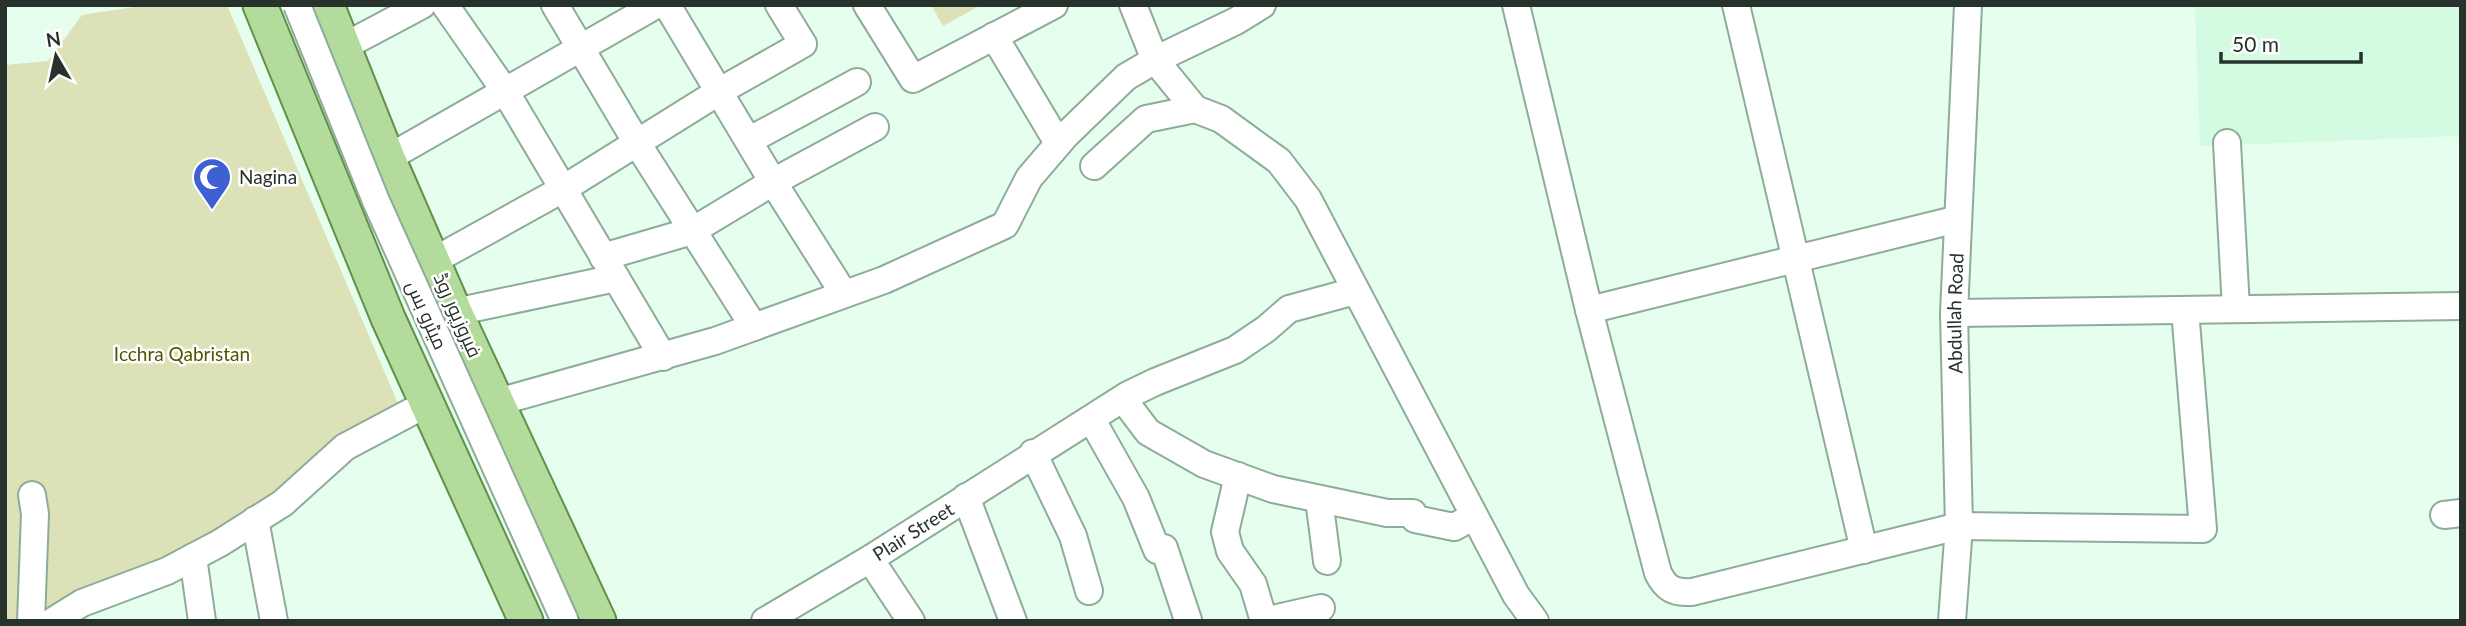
<svg xmlns="http://www.w3.org/2000/svg" width="2466" height="626" font-family="Lato,Cairo,sans-serif">
  <rect width="100%" height="100%" fill="#e5feed"/>
  <path fill="#d3fbe1" d="M 2195,5 L 2461,5 L 2461,136 L 2200,146 Z"/>
  <path fill="#dce1b7" d="M 147,5 L 227,5 L 403,415 L 283,503 L 53,621 L 5,621 L 5,65 L 48,61 L 82,15 Z
    M 931,5 L 981,5 L 943,26 Z"/>
  <g fill="none" stroke-linecap="round" stroke-linejoin="round">
    <defs>
      <g id="minor">
        <path d="M 445,5 L 505,91 L 663,357"/>
        <path d="M 555,5 L 637,143 L 754,327"/>
        <path d="M 667,5 L 773,182 L 844,294"/>
        <path d="M 867,5 L 913,79 L 1054,5"/>
        <path d="M 1133,5 L 1155,60 L 1195,109 L 1221,119 L 1279,161 L 1308,199 L 1516,595 L 1535,621"/>
        <path d="M 1516,5 L 1589,310 L 1658,573 C 1666,589 1674,593 1692,592 L 1959,526 L 2203,529 L 2185,310"/>
        <path d="M 1736,5 L 1864,550"/>
        <path d="M 994,36 L 1058,143"/>
        <path d="M 343,47 L 422,5"/>
        <path d="M 750,140 L 857,82"/>
        <path d="M 2227,143 L 2236,309"/>
        <path d="M 388,158 L 656,5"/>
        <path d="M 1094,166 L 1146,119 L 1195,109"/>
        <path d="M 603,257 L 692,231 L 773,182 L 875,127"/>
        <path d="M 433,261 L 563,189 L 720,91 L 803,44 L 779,5"/>
        <path d="M 1589,310 L 1958,219"/>
        <path d="M 455,312 L 616,278"/>
        <path d="M 1954,313 L 2461,306"/>
        <path d="M 1123,399 L 1148,432 L 1204,464 L 1273,489 L 1387,513 L 1413,513 L 1415,519 L 1454,527 L 1474,516"/>
        <path d="M 498,402 L 715,341 L 884,280 L 1005,225 L 1029,178 L 1065,136 L 1126,77 L 1155,60 L 1236,21 L 1262,5"/>
        <path d="M 1092,420 L 1136,498 L 1157,550 L 1164,548 L 1188,620"/>
        <path d="M 1033,453 L 1073,536 L 1089,591"/>
        <path d="M 1238,476 L 1225,532 L 1230,551 L 1253,584 L 1264,621 L 1321,608"/>
        <path d="M 966,497 L 1013,621"/>
        <path d="M 1319,499 L 1327,561"/>
        <path d="M 2444,515 L 2461,513"/>
        <path d="M 255,520 L 274,621"/>
        <path d="M 193,557 L 202,621"/>
        <path d="M 870,559 L 911,621"/>
        <path d="M 31,621 L 35,514 L 32,495"/>
        <path d="M 53,621 L 82,603 L 167,571 L 220,543 L 283,503 L 345,447 L 426,404"/>
        <path id="s1" d="M 765,621 L 870,559 L 1128,395 L 1155,382 L 1235,350 L 1266,329 L 1289,309 L 1355,291"/>
        <path id="s2" d="M 1952,621 L 1959,526 L 1954,313 L 1968,5"/>
      </g>
      <path id="major" d="M 260,5 L 388,318 L 526,621
        M 327,5 L 388,158 L 455,312 L 599,621"/>
    </defs>
    <use href="#minor" stroke="#8eac99" stroke-width="30"/>
    <use href="#major" stroke="#619049" stroke-width="37"/>
    <use href="#minor" stroke="#fff" stroke-width="26"/>
    <use href="#major" stroke="#b3db9b" stroke-width="33"/>
    <defs>
      <path id="minor-bridge" d="M 297,5 L 376,201 L 565,621"/>
    </defs>
    <use href="#minor-bridge" stroke="#8eac99" stroke-width="30" stroke-linecap="butt"/>
    <use href="#minor-bridge" stroke="#fff" stroke-width="26"/>
  </g>
  <defs>
    <symbol id="mosque-pin" viewBox="-11 -11 22 30"><path d="M0 17L-7.5 6A9.5 9.5 0 1 1 7.5 6Z" fill="#3e60d2" stroke="#fff"/><path d="M3.5-4.9A6 6 0 1 0 3.5 4.9A5 5 0 1 1 3.5-4.9Z" fill="#fff"/></symbol>
  </defs>
  <g fill-rule="evenodd">
    <use href="#mosque-pin" x="190" y="155" width="44" height="60"/>
  </g>
  <g text-anchor="middle" stroke-width="5" stroke-linejoin="round" paint-order="stroke">
    <g font-size="19" fill="#26322b" stroke="#fff" text-anchor="start">
      <text x="239" y="184">Nagina</text>
    </g>
    <g font-size="19" fill="#26322b" stroke="#fff">
      <text dy="7" stroke="none"><textPath href="#s2" startOffset="308">Abdullah Road</textPath></text>
      <text transform="translate(427 315) rotate(66)" y="7">میٹرو بس</text>
      <text transform="translate(458 315) rotate(66)" y="7">فیروزپور روڈ</text>
      <text dy="7" stroke="none"><textPath href="#s1" startOffset="173">Plair Street</textPath></text>
    </g>
    <g font-size="19" fill="#515502" stroke="#fff">
      <text x="182" y="361">Icchra Qabristan</text>
    </g>
  </g>
  <rect width="2466" height="626" fill="none" stroke="#26322b" stroke-width="14"/>
  <g transform="translate(56 56) rotate(351)" stroke="#ffffff" stroke-width="5" paint-order="stroke">
  <path d="M0-5L12 26L0 18L-12 26Z" fill="#26322b"/>
  <text y="-10" font-size="19" font-weight="bold" text-anchor="middle" fill="#26322b">N</text>
  </g>
  <path d="M2221 52v10h140v-10" fill="none" stroke="#26322b" stroke-width="3.5"/>
  <text x="2232" y="52" font-size="21" fill="#26322b" stroke="#ffffff" stroke-width="5" paint-order="stroke">50 m</text>
</svg>
